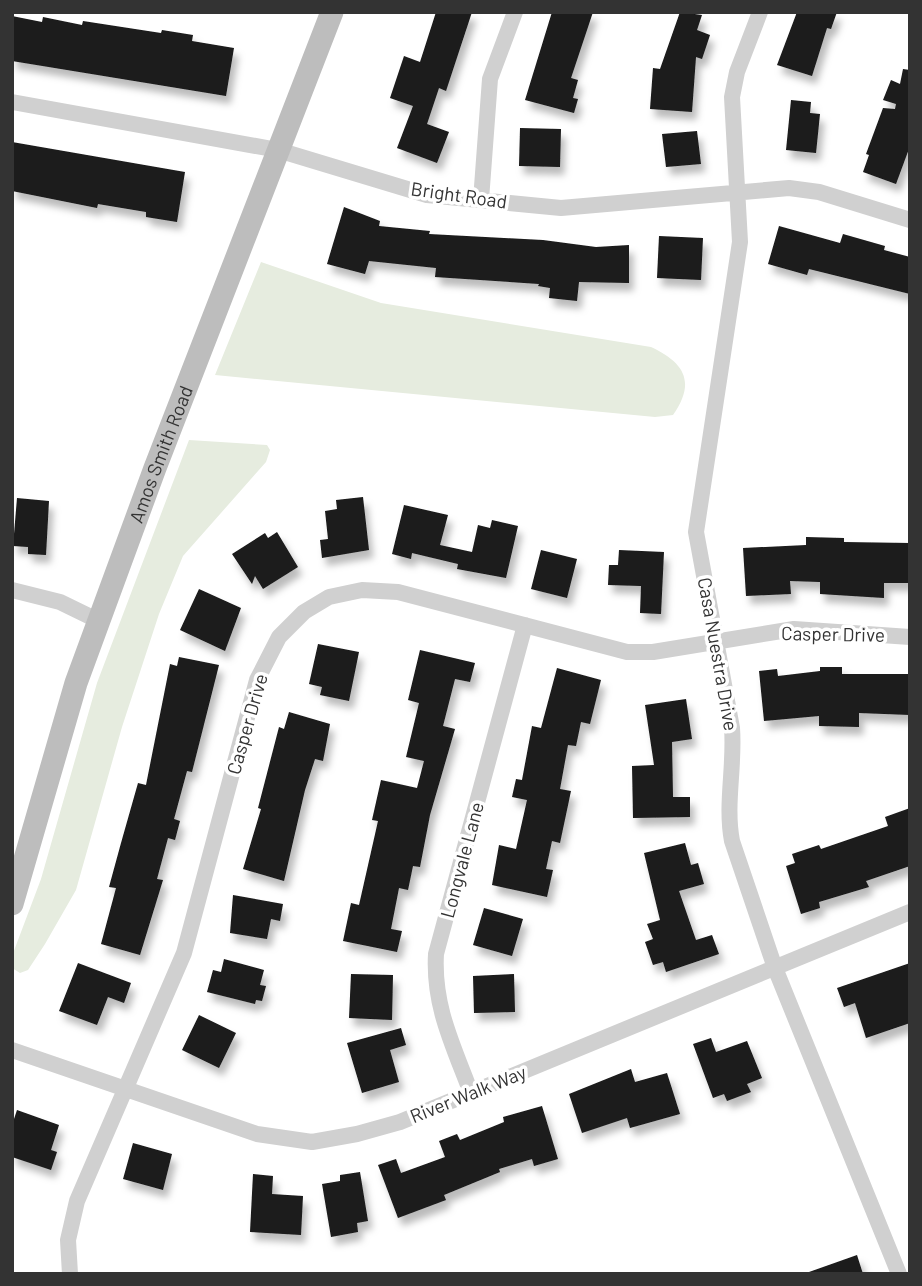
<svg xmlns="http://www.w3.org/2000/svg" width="922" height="1286" font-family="Barlow,sans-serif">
  <defs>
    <filter id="shadow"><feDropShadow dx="4.5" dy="8" stdDeviation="3.5" flood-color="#0004"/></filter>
  </defs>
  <rect width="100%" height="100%" fill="#fff"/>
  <path fill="#e6ecdf" d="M 261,262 L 381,303 L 651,347 C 683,362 697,381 673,415 L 655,417 L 215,375 Z
    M 189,440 L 267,445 L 270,450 L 266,462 L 183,556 L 159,614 L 122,727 L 76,890 L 45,944 L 28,970 L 20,973 L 12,968 L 12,956 L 41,879 L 97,683 Z"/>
  <path fill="#1a1a1a" filter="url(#shadow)" d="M 436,12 L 472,12 L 446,91 L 439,88 L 427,124 L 449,132 L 437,163 L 397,148 L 413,106 L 390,98 L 404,56 L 420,62 Z
    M 552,12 L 593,12 L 571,78 L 578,80 L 573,98 L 578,99 L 574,113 L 525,100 Z
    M 680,12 L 702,15 L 697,30 L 710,35 L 702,59 L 696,57 L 692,112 L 650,109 L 653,68 L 660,69 Z
    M 797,12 L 837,12 L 831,29 L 827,28 L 812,76 L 777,65 Z
    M 12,16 L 42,22 L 43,17 L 82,25 L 83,21 L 161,33 L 162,30 L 193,35 L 192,41 L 234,48 L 226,96 L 12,61 Z
    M 903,69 L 910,70 L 910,146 L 896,184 L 863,172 L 869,155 L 866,154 L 883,108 L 895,109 L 896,104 L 883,100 L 891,80 L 900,84 Z
    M 791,100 L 811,102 L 810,113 L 820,114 L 816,153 L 786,150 Z
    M 520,128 L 561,129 L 560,167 L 519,166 Z
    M 697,131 L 701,164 L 666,167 L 662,134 Z
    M 12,142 L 185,172 L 177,222 L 146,217 L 146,212 L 98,204 L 97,208 L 12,191 Z
    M 344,207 L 380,221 L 379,226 L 430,231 L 429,234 L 543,240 L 596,247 L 629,245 L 629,283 L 579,282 L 577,301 L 549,298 L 550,288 L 538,286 L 539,284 L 435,277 L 436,268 L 369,261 L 365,274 L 327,264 Z
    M 779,226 L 840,243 L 843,234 L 885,246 L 884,250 L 910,257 L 910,294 L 809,269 L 807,275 L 768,264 Z
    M 659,236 L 703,238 L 701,280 L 657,278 Z
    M 363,497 L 369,550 L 322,558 L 320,540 L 328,539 L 325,511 L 337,509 L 336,500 Z
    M 17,498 L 49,501 L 46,555 L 28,554 L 28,547 L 13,546 Z
    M 404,505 L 448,515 L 440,545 L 472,552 L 478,525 L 490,528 L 492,520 L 518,526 L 506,578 L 457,569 L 458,564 L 412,553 L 411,559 L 392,554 Z
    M 277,532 L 298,567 L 263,589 L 255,576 L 252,584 L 232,554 L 265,533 L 268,538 Z
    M 806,537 L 844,538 L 844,542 L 910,543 L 910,583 L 884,583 L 884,598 L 820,594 L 820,582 L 790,581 L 791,594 L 746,596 L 743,548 L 806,545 Z
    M 541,550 L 577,559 L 567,598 L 531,589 Z
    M 619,550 L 664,552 L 661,614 L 640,613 L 641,586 L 608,585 L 609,565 L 618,565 Z
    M 199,589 L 241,608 L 225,651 L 180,630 Z
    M 318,644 L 359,652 L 349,701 L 320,695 L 322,687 L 309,684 Z
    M 420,650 L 475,663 L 470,682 L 455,679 L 443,726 L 455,729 L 430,815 L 420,867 L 413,866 L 408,890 L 399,888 L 391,929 L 402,931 L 397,952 L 343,941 L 351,903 L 359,905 L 378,821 L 372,820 L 381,780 L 417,788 L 424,761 L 406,757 L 419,703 L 408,700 Z
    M 179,657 L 219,665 L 192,772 L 187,771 L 174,819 L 180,821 L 175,840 L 168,838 L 157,879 L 163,880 L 140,955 L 101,944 L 116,888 L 109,887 L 121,843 L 138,783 L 146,785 L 170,664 L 177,666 Z
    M 820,667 L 842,667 L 842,674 L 910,674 L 910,715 L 859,713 L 859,727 L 819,726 L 819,716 L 764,721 L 759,671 L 777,669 L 778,676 L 820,671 Z
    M 557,668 L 601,680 L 590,724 L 581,722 L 576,746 L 568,745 L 560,789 L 571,791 L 560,843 L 552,841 L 546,869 L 553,870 L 547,897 L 492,885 L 499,845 L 516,849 L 527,800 L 512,797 L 516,779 L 522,780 L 532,726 L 541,728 Z
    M 686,699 L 692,739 L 672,742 L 673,797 L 690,797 L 690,817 L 633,818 L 632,766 L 654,765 L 645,705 Z
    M 289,712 L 330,724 L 323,761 L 315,759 L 305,790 L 284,881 L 243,869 L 261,809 L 258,808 L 279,727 L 284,729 Z
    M 910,808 L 910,866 L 866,881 L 869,887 L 819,902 L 820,908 L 801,914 L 786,866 L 795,863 L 792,854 L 819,845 L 821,849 L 888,826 L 885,817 Z
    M 685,843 L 691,865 L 698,863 L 704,884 L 679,891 L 696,940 L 712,935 L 719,954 L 666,972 L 663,962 L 653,965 L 645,942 L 653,939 L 647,924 L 660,920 L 644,853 Z
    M 233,895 L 283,904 L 280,921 L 271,919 L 267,939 L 230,933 Z
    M 484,908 L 523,919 L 512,956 L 473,945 Z
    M 224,959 L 264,970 L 260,985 L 266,986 L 262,1001 L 256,1000 L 255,1004 L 207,992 L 213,970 L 221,972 Z
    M 78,963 L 131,983 L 124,1003 L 108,997 L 97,1025 L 59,1011 Z
    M 910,963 L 910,1023 L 866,1038 L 855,1003 L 844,1007 L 837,988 Z
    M 351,974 L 393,975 L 392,1020 L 349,1018 Z
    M 514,974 L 515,1012 L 474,1013 L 473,976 Z
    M 199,1015 L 236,1033 L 219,1068 L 182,1050 Z
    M 401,1028 L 406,1045 L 390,1050 L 399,1082 L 362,1093 L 347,1043 Z
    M 711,1038 L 716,1052 L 747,1041 L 762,1078 L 747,1084 L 751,1092 L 727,1101 L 724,1094 L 713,1098 L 693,1044 Z
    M 631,1069 L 635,1082 L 667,1073 L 680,1114 L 630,1128 L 627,1118 L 582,1133 L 569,1094 Z
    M 542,1106 L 558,1159 L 534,1166 L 532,1159 L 499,1169 L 500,1172 L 444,1195 L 446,1200 L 398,1218 L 378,1165 L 396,1159 L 401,1173 L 445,1157 L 439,1141 L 457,1134 L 460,1140 L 504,1122 L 503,1117 Z
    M 17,1110 L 59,1125 L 51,1150 L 57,1152 L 51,1170 L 12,1157 L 12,1125 Z
    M 133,1143 L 172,1154 L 163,1190 L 123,1179 Z
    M 360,1172 L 368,1221 L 357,1223 L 358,1232 L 331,1237 L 322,1184 L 340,1181 L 340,1175 Z
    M 253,1174 L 273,1176 L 272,1194 L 303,1196 L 301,1235 L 250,1232 Z
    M 857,1255 L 863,1274 L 809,1274 L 809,1272 Z"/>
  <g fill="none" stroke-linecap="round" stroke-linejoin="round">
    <path stroke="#d0d0d0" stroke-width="16" d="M 760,12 L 737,72 L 732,97 L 740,242 L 696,532 L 732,728 C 735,766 725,804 732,841 L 775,968 L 899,1274
      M 12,102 L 278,150 L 427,195 L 561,208 L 789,188 L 819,192 L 910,220
      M 481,200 L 490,79 L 515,12
      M 12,590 L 60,602 L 99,621
      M 12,1050 L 257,1134 L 312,1142 L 357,1134 L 400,1122 L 910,912
      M 471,1093 C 453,1045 433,1006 436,954 L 525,625
      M 70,1274 L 68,1240 L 77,1201 L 184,953 L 257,680 L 279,637 L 304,612 L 329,597 L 362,590 L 398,592 L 627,652 L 653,652 L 794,629 L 910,637"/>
    <path stroke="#bdbdbd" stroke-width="23" id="s1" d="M 12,904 L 76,683 L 155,468 L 332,12"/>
  </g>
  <g text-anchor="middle" stroke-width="7" stroke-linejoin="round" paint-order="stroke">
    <g font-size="19" fill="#333" stroke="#fff">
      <text transform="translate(459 195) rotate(8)" y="7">Bright Road</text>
      <text dy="7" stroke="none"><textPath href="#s1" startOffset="474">Amos Smith Road</textPath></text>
      <text transform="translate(833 634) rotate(1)" y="7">Casper Drive</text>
      <text transform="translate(718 654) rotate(80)" y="7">Casa Nuestra Drive</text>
      <text transform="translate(247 724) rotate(-74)" y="7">Casper Drive</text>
      <text transform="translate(462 860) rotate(-75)" y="7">Longvale Lane</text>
      <text transform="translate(468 1094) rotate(-22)" y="7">River Walk Way</text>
    </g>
  </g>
  <rect width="922" height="1286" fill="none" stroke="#333333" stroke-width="28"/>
</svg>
